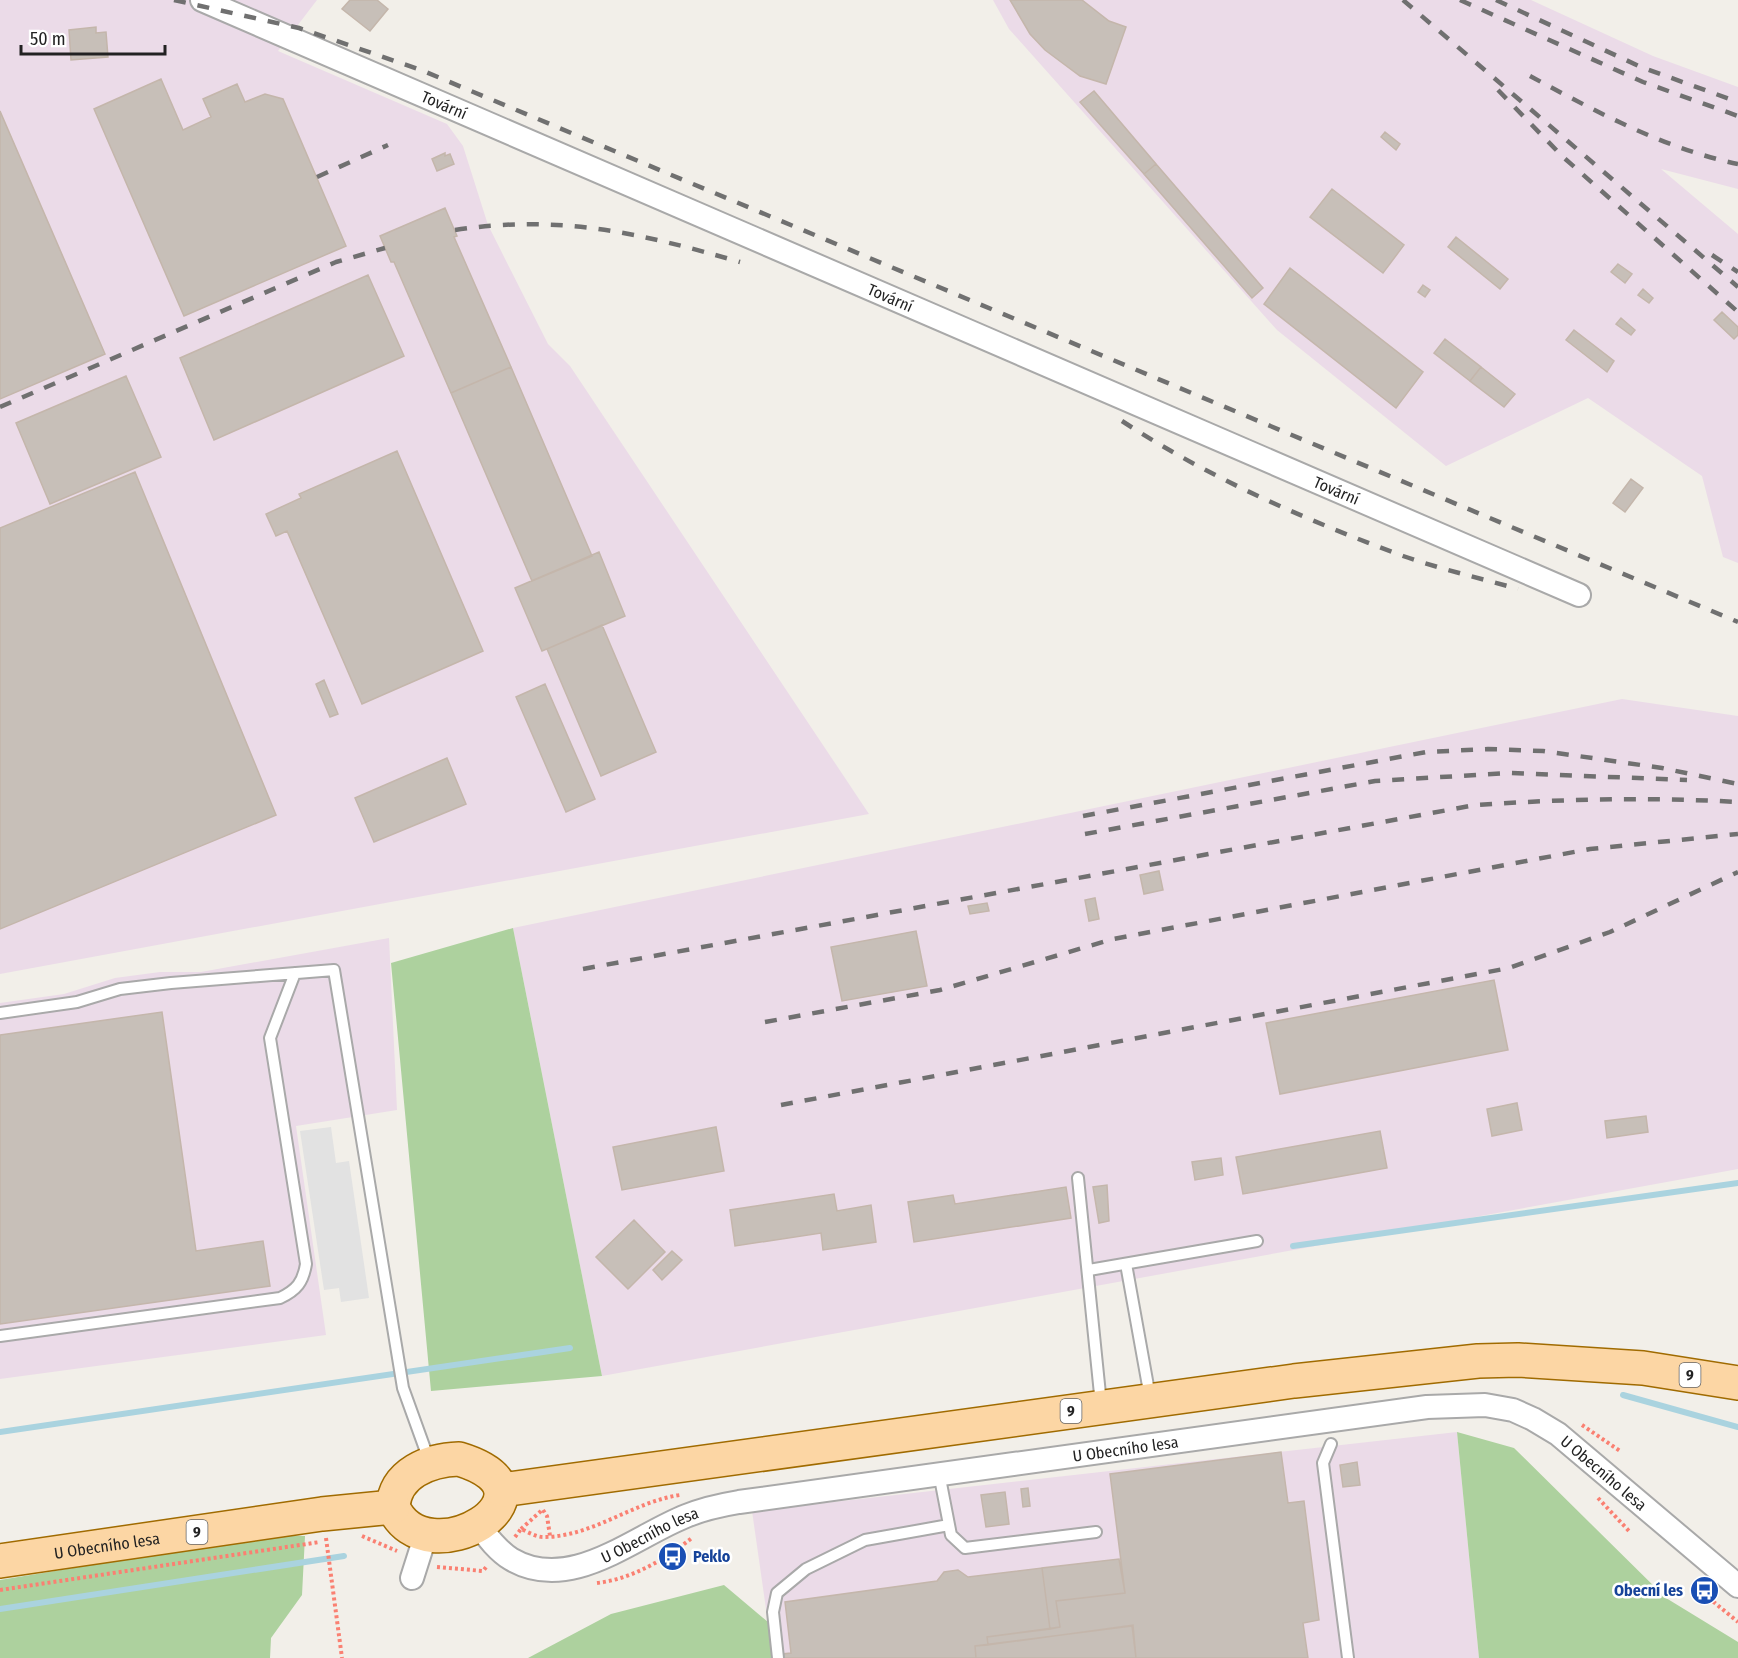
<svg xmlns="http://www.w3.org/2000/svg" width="1738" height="1658" font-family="'Fira Sans Condensed',sans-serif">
  <rect width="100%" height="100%" fill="#f2efe9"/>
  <path fill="#ebdbe8" d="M 0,0 L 317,0 L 278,51 L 447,124 L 463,146 L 488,225 L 548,344 L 570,366 L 869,814 L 0,974 Z
    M 993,0 L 1531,0 L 1653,56 L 1738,87 L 1738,189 L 1661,169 L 1738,234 L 1738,563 L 1723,557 L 1702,476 L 1588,398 L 1446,466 L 1277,330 L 1009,29 Z
    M 1622,699 L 1738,716 L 1738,1169 L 602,1376 L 513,928 Z
    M 389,938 L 397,1110 L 296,1126 L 326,1335 L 0,1379 L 0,1003 L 64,994 L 115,978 L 160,972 L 201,972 Z
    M 1457,1432 L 1479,1658 L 773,1658 L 752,1511 Z"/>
  <path fill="#add19e" d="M 513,928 L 602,1376 L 431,1391 L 391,963 Z
    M 1457,1432 L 1514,1448 L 1666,1598 L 1738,1642 L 1738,1658 L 1479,1658 Z
    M 274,1535 L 305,1536 L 302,1595 L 271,1638 L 270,1658 L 0,1658 L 0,1580 Z
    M 724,1585 L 768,1622 L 773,1658 L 528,1658 L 611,1614 Z"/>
  <path fill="#e2e2e2" d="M 331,1127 L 336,1163 L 349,1161 L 369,1298 L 341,1302 L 339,1288 L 324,1290 L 300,1131 Z"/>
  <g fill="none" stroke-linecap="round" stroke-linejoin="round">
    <path stroke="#aad3df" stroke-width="6" d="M 1293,1246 L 1738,1183
      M 1623,1395 L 1738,1427
      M 0,1432 L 570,1348
      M 0,1609 L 344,1556"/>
  </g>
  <path fill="#c7bfb8" stroke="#c4b6ab" stroke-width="1.5" d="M 350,0 L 377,0 L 388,9 L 370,31 L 342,9 Z
    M 1010,0 L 1082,0 L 1109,21 L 1126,27 L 1106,84 L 1080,76 L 1045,50 L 1030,34 Z
    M 96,27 L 96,33 L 106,32 L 108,57 L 71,60 L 69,30 Z
    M 161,79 L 183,130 L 211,117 L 203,99 L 237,84 L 245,102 L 265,94 L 283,99 L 346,246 L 184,316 L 94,109 Z
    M 1094,91 L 1156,164 L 1144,174 L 1080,102 Z
    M 0,111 L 105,354 L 0,399 Z
    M 1385,132 L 1400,144 L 1396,150 L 1381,137 Z
    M 445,153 L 445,156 L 450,154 L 454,164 L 437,171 L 432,159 Z
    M 1156,164 L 1263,288 L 1252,298 L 1144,174 Z
    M 1332,189 L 1404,245 L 1383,273 L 1310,217 Z
    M 445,208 L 457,236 L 454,237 L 511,367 L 451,393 L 394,262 L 391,262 L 380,236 Z
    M 1456,237 L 1508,279 L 1500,289 L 1448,247 Z
    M 1618,264 L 1632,274 L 1625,283 L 1611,272 Z
    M 1290,268 L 1423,372 L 1396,408 L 1264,304 Z
    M 368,275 L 404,356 L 214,440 L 180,358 Z
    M 1423,285 L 1430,290 L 1425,297 L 1418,292 Z
    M 1643,289 L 1653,298 L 1649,303 L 1638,295 Z
    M 1722,312 L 1738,327 L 1738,335 L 1734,339 L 1714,320 Z
    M 1621,318 L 1635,330 L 1631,335 L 1616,324 Z
    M 1574,330 L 1614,361 L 1607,372 L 1566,340 Z
    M 1445,339 L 1481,367 L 1470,381 L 1434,353 Z
    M 511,367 L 592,556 L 532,581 L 451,393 Z
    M 1481,367 L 1515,394 L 1504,407 L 1470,381 Z
    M 126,376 L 161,457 L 50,504 L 16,423 Z
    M 397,451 L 483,651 L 362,704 L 287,531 L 276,536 L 266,514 L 301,498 L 299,494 Z
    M 135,472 L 276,815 L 0,929 L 0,528 Z
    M 1631,479 L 1643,488 L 1625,512 L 1613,503 Z
    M 599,552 L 625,616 L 542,651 L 515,588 Z
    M 602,625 L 656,752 L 601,776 L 547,649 Z
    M 324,680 L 338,714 L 330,717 L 316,684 Z
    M 545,684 L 595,799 L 566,812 L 516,697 Z
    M 447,758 L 466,804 L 374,842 L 355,798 Z
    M 1159,871 L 1163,890 L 1144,894 L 1140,875 Z
    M 1095,898 L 1099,919 L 1089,921 L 1085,900 Z
    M 987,903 L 989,911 L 970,914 L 968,906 Z
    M 916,931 L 927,986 L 842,1001 L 831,947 Z
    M 1494,980 L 1508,1050 L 1280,1094 L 1266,1023 Z
    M 162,1012 L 196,1251 L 263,1241 L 270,1286 L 0,1324 L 0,1035 Z
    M 1517,1103 L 1522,1130 L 1492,1136 L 1487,1109 Z
    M 1646,1116 L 1648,1132 L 1607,1138 L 1605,1121 Z
    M 716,1127 L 724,1171 L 622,1190 L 613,1147 Z
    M 1380,1131 L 1387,1168 L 1243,1194 L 1236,1157 Z
    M 1221,1158 L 1223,1175 L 1195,1180 L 1192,1162 Z
    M 1107,1185 L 1109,1221 L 1099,1223 L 1093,1187 Z
    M 1066,1187 L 1071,1218 L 914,1242 L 908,1202 L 953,1195 L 955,1204 Z
    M 834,1194 L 837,1211 L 871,1205 L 876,1242 L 823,1250 L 821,1233 L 735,1246 L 730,1210 Z
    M 634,1220 L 665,1252 L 628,1289 L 596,1257 Z
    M 672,1251 L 682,1260 L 662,1280 L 653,1270 Z
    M 1281,1452 L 1288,1503 L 1304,1501 L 1319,1620 L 1303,1623 L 1308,1658 L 1136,1658 L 1133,1625 L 988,1645 L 987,1637 L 1060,1627 L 1056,1601 L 1125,1593 L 1110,1474 Z
    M 1357,1462 L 1360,1485 L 1343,1487 L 1340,1465 Z
    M 1028,1488 L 1030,1506 L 1023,1507 L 1021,1489 Z
    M 1005,1492 L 1009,1524 L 986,1527 L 981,1495 Z
    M 1119,1559 L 1125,1593 L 1056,1601 L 1060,1627 L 1050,1629 L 1042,1568 Z
    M 1042,1568 L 1050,1629 L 987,1637 L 988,1645 L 975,1646 L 976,1658 L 783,1658 L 782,1654 L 791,1653 L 785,1602 L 937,1581 L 944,1572 L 958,1570 L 968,1577 Z
    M 1132,1626 L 1136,1658 L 976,1658 L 975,1646 Z"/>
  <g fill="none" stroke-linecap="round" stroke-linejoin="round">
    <defs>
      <path id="service" d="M 0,1013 L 77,1002 L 120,989 L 171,983 L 334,970 L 403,1388 L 429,1460
        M 1078,1178 L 1101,1404
        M 1126,1264 L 1150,1397
        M 1089,1270 L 1257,1241
        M 0,1336 L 280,1298 C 297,1290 303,1282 306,1264 L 270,1038 L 295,973
        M 1331,1444 L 1323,1463 L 1348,1658
        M 939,1473 L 951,1535 L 965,1548 L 1096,1532
        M 778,1658 L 773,1612 L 777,1593 L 806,1569 L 865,1540 L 949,1525"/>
      <g id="minor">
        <path id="s1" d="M 202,0 L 1579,595"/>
        <path id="s2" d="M 479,1526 C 488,1538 498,1551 511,1559 C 570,1594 633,1537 686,1516 C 703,1509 721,1505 739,1502 L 1427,1407 L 1485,1405 L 1513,1410 L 1533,1419 L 1558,1434 L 1738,1586"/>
        <path d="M 412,1578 L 426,1534"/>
      </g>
      <g id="primary">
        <path d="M 459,1459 C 572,1493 425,1581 393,1507 C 395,1473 429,1460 459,1459 Z"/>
        <path d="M 502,1490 L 1294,1381 L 1478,1361 L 1518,1360 L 1643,1368 L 1738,1383"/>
        <path id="s3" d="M 0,1561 L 322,1514 L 393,1507"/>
      </g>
    </defs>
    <use href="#service" stroke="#a9a9a9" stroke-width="14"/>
    <use href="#minor" stroke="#a9a9a9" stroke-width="26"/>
    <use href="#primary" stroke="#a06b00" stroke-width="36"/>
    <path stroke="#fa8072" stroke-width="4" stroke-dasharray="3 3" stroke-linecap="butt" d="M 1582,1425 L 1620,1451
      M 1598,1498 L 1629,1531
      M 543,1510 L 547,1516 L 550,1536
      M 521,1529 L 541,1511
      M 362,1536 L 397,1551
      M 515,1537 L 521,1529 C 528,1532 536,1537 543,1537 C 593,1537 632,1502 680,1495
      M 326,1538 L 342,1658
      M 437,1567 L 483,1571 L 487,1566
      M 597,1583 C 632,1579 666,1559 693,1537
      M 0,1590 L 320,1542
      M 1704,1594 L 1738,1622"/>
    <use href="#service" stroke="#fff" stroke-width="10"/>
    <use href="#minor" stroke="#fff" stroke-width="22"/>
    <use href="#primary" stroke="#fcd6a4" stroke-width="33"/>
    <path stroke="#707070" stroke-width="4.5" stroke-dasharray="12 12" stroke-linecap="butt" d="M 174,0 L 299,28 L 421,70 L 1738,622
      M 1403,0 L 1738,287
      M 1460,0 L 1643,82 L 1738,116
      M 1496,0 L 1641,67 L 1738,102
      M 1530,76 C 1595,111 1665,149 1738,164
      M 1498,90 L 1562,156 L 1738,312
      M 317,177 L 388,145
      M 455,230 C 559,214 640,233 740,262
      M 1712,255 L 1738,272
      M 0,407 L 336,262 L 385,248
      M 1122,421 C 1209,478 1306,520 1403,556 C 1440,569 1480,578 1518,589
      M 1083,816 L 1426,752 L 1488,749 L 1543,751 L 1662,768 L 1738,784
      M 1085,834 L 1375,781 L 1509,773 L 1687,780
      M 583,969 L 1475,805 C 1563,799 1650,797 1738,802
      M 765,1022 L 940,990 L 1113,939 L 1590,849 L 1738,834
      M 781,1105 L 1509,968 L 1610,932 L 1738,872"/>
  </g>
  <defs>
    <symbol id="bus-disc" viewBox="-11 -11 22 22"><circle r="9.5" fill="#1a4fb4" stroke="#fff"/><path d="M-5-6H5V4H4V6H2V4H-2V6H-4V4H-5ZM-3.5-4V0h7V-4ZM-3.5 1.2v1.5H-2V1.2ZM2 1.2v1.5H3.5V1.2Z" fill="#fff"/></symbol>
  </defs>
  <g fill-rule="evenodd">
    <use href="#bus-disc" x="656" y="1540" width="33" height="33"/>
    <use href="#bus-disc" x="1688" y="1574" width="33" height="33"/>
  </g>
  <g text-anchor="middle" stroke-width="5" stroke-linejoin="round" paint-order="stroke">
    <g fill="#fff" stroke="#646464" stroke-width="1.5">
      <rect x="1679.5" y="1363" width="21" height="24" rx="4.5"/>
      <rect x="1060.5" y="1399" width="21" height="24" rx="4.5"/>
      <rect x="186.5" y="1520" width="21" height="24" rx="4.5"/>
    </g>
    <g font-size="15" font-weight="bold" fill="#222">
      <text x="1690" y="1380">9</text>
      <text x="1071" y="1416">9</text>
      <text x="197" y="1537">9</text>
    </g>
    <g font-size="16" fill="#222" stroke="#fff">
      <text dy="6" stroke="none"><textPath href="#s1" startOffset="264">Tovární</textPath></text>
      <text dy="6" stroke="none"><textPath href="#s1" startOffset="750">Tovární</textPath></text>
      <text dy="6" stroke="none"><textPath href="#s1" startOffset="1236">Tovární</textPath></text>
      <text dy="6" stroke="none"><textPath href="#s2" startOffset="680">U Obecního lesa</textPath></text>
      <text dy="6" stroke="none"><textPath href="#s2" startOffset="1182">U Obecního lesa</textPath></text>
      <text dy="6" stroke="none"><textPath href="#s2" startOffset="194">U Obecního lesa</textPath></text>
      <text dy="6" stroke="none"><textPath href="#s3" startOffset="108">U Obecního lesa</textPath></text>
    </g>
    <g font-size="16" font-weight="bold" fill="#164399" stroke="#fff" text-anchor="start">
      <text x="693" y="1562">Peklo</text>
      <text x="1683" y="1596" text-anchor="end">Obecní les</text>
    </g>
  </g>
  <path d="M21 45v9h144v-9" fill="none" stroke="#222222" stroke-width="3"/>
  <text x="30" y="45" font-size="18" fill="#222222" stroke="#ffffff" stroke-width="4.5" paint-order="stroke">50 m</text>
</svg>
